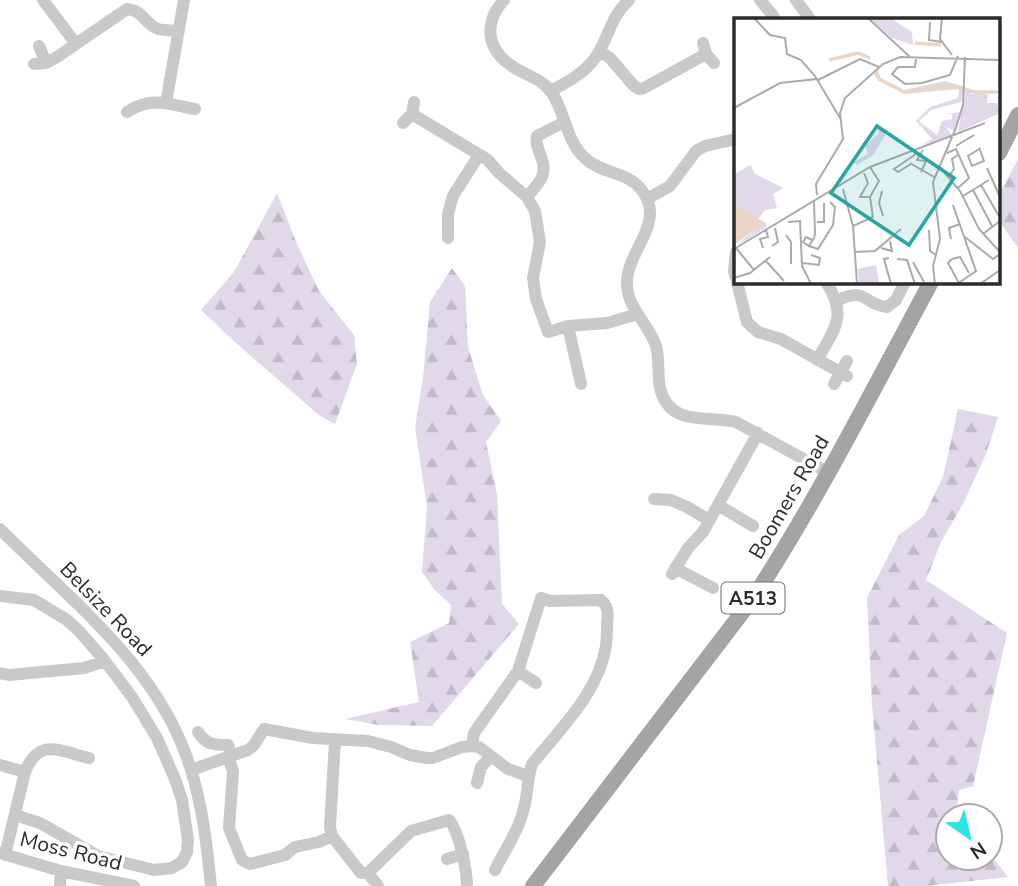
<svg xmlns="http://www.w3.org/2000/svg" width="1018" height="886" font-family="'Nunito Sans',sans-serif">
  <defs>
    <pattern id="forest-firs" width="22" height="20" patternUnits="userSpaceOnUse" patternTransform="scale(1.75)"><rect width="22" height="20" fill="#e1d9ea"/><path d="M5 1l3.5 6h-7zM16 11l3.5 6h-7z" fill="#c1bac9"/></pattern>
  </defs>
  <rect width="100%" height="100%" fill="#fff"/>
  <path fill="url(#forest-firs)" d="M 1018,159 L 1018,248 L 999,221 L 999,195 Z
    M 277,193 L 297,244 L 319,291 L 354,335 L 357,364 L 335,424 L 320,416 L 236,343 L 201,310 L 234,272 Z
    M 452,268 L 465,286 L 468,347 L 483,395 L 501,421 L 486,442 L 497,494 L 502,604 L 519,624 L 432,726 L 378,725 L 345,719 L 419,702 L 410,642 L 449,623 L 451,605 L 434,589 L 422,572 L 427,507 L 415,427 L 423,378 L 430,302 Z
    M 958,409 L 998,417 L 986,454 L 964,502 L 941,542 L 926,580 L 1007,633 L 973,786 L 959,790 L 956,816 L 948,816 L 948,858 L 990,858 L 990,854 L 1008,877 L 926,886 L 888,886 L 872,705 L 867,598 L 899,535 L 924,516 L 943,477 Z"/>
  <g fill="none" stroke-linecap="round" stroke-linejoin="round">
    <path stroke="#c9c9c9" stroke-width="12" d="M 43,0 L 76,44
      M 504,0 C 485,21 485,46 509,64 C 523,75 541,77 552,93 C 566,114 566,142 586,159 C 602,174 626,171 641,189 C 668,223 626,250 627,284 C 627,308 649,324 656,346 C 660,359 657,374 660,388 C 670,428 708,415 736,422 L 829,473
      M 760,0 L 774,17
      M 796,0 L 810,19
      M 703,43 L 706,54 L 714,63
      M 39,46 L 46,63
      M 599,51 L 610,58 L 634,86 L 639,89 L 644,88 L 706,54
      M 34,64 L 46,63 L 57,57 L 127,9 C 143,11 144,22 156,28 C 162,31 172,30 179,31
      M 551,91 C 565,83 581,75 592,62 C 608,44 608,19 629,0
      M 166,103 L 184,0
      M 127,112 C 152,96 168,104 195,109
      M 412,114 L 488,160 L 499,173 L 527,197 L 535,211 L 540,242 L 533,278 L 536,299 L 548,332 L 568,326
      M 403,123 L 412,114 L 414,102
      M 527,197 C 540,182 549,174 540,154 C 538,147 535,144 537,136 L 564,122
      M 647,199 L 670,186 L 696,151 L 705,146 L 736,139
      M 448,238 L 448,214 L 453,196 L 479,155
      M 736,252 L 734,271 L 736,278
      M 737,282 L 747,322 L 758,332 L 781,339 L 847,376
      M 836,301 C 869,286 861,304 887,307 L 896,300 L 905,282
      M 817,360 C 835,328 848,316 826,282
      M 581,384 L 568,326 L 607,323 L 638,314
      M 834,384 L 847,361
      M 654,499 L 671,500 L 687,507 L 709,520
      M 718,505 L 753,526
      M 0,529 C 72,602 160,667 191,770 C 203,808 207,847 211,886
      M 675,568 L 713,588
      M 672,574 L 688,548 L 703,532 L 758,433
      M 0,596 L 34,600 L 67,620 L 80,632 L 105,661 L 132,697 L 157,738 L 175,779 L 182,800 L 188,840 L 187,852 L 182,862 L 172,868 L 154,870 L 98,856 L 40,823 L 15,815
      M 518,671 L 536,683
      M 0,673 L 9,675 L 84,668 L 105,661
      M 198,732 C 206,745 214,745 228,745 L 232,756
      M 335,740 L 330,827 L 332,836 L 361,873 L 368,873 L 411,831 L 449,820 C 459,831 467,870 467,886
      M 472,746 L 474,733 L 518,671 L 541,598 L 550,601 L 601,600 C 609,607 608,614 607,624 C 607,631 607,639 606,646 C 599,692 560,729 532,764 C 527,779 528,794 524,808 C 519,830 505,850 495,870
      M 228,757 L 233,771 L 229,828 L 242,860 L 250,864 L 285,855 L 295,847 L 319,842 L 332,836
      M 0,765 L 25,772
      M 191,770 L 248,750 L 254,745 L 264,729 L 313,738 L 368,741 L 391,747 L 410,755 L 427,758 L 433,758 L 462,747 L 472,746 L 479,747 L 508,769 L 528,776
      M 477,783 L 481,767 L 491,756
      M 0,853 L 61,871 L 134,886
      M 5,855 L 25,772 C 39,737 60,751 89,758
      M 447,859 L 463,854
      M 368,873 L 378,886
      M 60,886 L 61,871"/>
    <path stroke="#a4a4a4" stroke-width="16" d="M 999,153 L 1018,115
      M 533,886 L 754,597 C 820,495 874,388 931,282"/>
  </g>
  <g text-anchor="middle" stroke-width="7" stroke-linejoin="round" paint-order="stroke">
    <rect fill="#fff" stroke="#6b6b6b" stroke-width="2" x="721.5" y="582.5" width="63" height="31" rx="5"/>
    <g font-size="19" font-weight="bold" fill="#2c2c2c">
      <text x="753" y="605">A513</text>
    </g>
    <g font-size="21" fill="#2c2c2c" stroke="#fff">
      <text transform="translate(789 497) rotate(-60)" y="7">Boomers Road</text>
      <text transform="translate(106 609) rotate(46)" y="7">Belsize Road</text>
      <text transform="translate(71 851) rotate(14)" y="7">Moss Road</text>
    </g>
  </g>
  <g transform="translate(734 18)">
    <rect width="266" height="266" fill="#fff"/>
    <path d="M 232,70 L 238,76 L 246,73 L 254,77 L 253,85 L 263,85 L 266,95 L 224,114 ZM 17,147 L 20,155 L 49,170 L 39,176 L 43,190 L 31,192 L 24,201 L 32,205 L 33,209 L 0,229 L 30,205 L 14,199 L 0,186 L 0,156 Z" fill="#e1d9ea"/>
    <path d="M 136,0 L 156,0 L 178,14 L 179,27 L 158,20 ZM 142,52 L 147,60 L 170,72 L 211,63 L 231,69 L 227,84 L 197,92 L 185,103 L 203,117 L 208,103 L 218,101 L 218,96 L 209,96 L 228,94 L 220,113 L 212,109 L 218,118 L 188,127 L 198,121 L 182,103 L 196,89 L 224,80 L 225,71 L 171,76 L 145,63 L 139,55 ZM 143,109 L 153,114 L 139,137 L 123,147 L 120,144 L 134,136 L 131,128 L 145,115 Z" fill="#e1d9ea"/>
    <path d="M 142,247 L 145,266 L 125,264 L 123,251 Z" fill="#e1d9ea"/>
    <path d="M 0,186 L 31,205 L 1,226 L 0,226 Z" fill="#ebd5c4"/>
    <path fill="none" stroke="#ebd5c4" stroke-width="3.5" d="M 181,25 L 207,27M 95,42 L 124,35 L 136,40M 142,53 L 145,61 L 170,74 L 215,67 L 241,74 L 266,74"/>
    <path fill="none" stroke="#ababab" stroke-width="2" d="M 20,0 L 36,17 L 51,20 L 53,36 L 67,42 L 81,58 L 106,100M 134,0 L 177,40M 208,0 L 206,21 L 218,37M 196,4 L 195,22 L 208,24M 182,41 L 181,49 L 164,49 L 158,56 L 171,66 L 188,65 L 216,57 L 224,38M 84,62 L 126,41 L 145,49M 0,90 L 46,65 L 83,61M 221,113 L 229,87 L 231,39M 222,128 L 240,117M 246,132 L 250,143 L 238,148 L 234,138 L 247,130M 213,135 L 222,131 L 235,160 L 224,170M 176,145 L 200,159M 177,146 L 164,154 L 160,151 L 182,136M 205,148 L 226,173 L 245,211 L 266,234M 253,150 L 266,179M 187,154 L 192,143 L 183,142 L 189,132M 130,155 L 134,165 L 126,179 L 136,179M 215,158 L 220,151 L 218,141 L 224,137M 247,167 L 266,200M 109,171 L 119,208 L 123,266M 239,172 L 258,208M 148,173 L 145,185 L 149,198M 83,177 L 82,166 L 109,121 L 106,95 L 111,80 L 149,46 L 166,39 L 266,42M 229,178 L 255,162M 219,187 L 242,253 L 223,266M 54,204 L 66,203 L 68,248 L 77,266M 83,204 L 90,204 L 90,185M 119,208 L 139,199 L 136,179 L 145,163 L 136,149M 195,212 L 196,233 L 202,237M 249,216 L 266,203M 52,217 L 57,224 L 57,246M 231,219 L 259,241 L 266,236M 217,221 L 215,210 L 226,206M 78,222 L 72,219 L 69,224 L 75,228 L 80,220 L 81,216 L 80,183M 38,228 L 44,224 L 41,210M 75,228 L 84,231 L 99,207 L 101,189 L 96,184M 2,230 L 20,252M 29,230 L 26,221 L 34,219 L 32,212M 147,230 L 158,233 L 156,223M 0,231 L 136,149 L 251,105M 120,234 L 141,233 L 167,211M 155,240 L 150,241 L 157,266M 163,241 L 173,242 L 181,266M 218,241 L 214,245 L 225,265M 218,241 L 226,239 L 235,255M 32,243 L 50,263M 179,244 L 190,264M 69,245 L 85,247 L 86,240 L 77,237M 0,260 L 16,255 L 36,239M 201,266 L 199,248 L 206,221 L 199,164 L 221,112M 246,266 L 266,252"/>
    <path fill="#2ba5a1" fill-opacity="0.15" stroke="#2ba5a1" stroke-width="3.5" d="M 143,108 L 220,160 L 175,227 L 97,175 Z"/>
    <rect width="266" height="266" fill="none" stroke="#2c2c2c" stroke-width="3.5"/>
  </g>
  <g transform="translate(969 837) rotate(146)"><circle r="33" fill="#ffffff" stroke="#ababab" stroke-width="2"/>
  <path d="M0-5L12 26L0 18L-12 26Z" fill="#2be6e0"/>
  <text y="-10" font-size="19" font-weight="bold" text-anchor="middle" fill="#2c2c2c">N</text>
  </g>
</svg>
